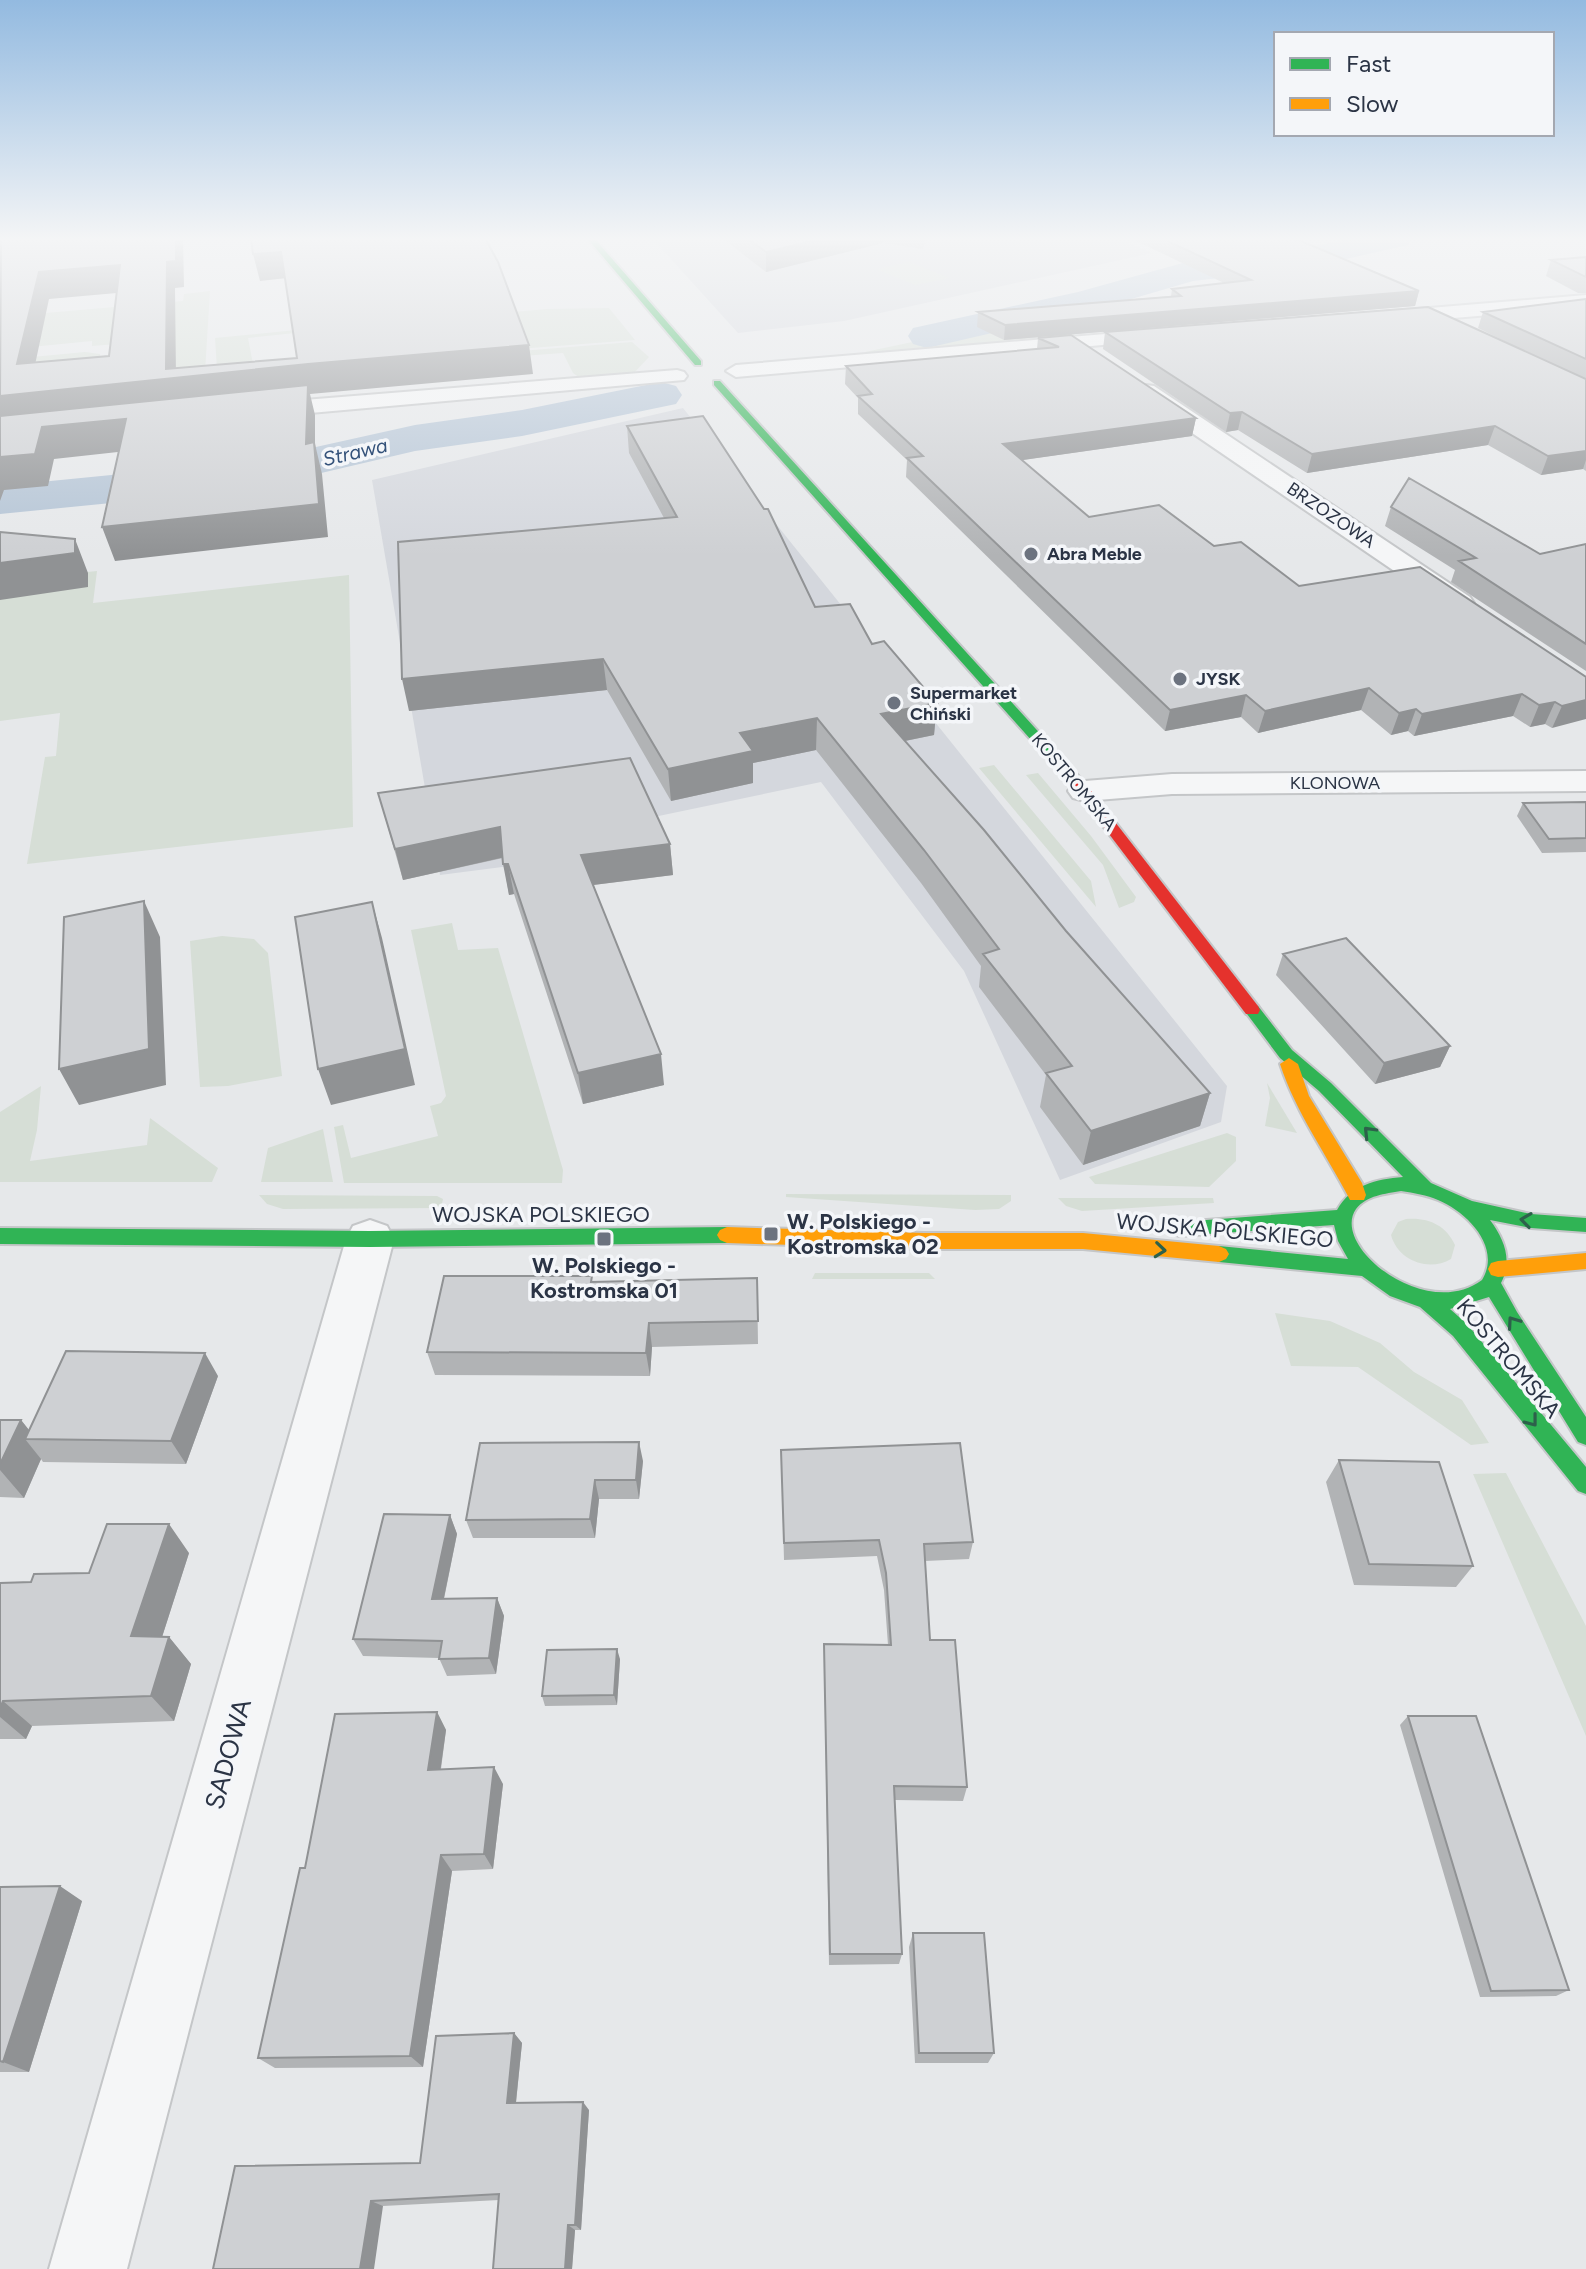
<svg xmlns="http://www.w3.org/2000/svg" width="1586" height="2269" font-family="Figtree,sans-serif">
  <rect width="100%" height="100%" fill="#e6e8ea"/>
  <path fill="#d4d7dd" d="M 652,238 L 1117,238 L 1152,253 L 844,321 L 738,333 Z
    M 683,408 L 1227,1086 L 1221,1122 L 1060,1180 L 964,971 L 821,782 L 649,818 L 658,847 L 440,875 L 372,480 Z"/>
  <path fill="#d6ded6" d="M 909,262 L 950,278 L 915,285 L 876,269 Z
    M 210,291 L 205,372 L 0,392 L 0,360 L 85,352 L 100,354 L 100,357 L 140,353 L 141,342 L 92,346 L 92,341 L 0,350 L 0,317 L 183,301 L 184,294 Z
    M 609,308 L 635,340 L 465,353 L 482,315 L 547,309 Z
    M 1050,313 L 1075,335 L 869,355 L 865,352 Z
    M 296,330 L 295,333 L 248,338 L 253,364 L 357,357 L 217,369 L 215,338 Z
    M 632,342 L 649,357 L 632,375 L 580,378 L 573,373 L 563,353 L 469,360 L 422,359 Z
    M 97,571 L 93,603 L 349,575 L 353,827 L 27,864 L 45,757 L 56,756 L 60,713 L 0,721 L 0,581 Z
    M 994,765 L 1091,881 L 1096,907 L 979,768 Z
    M 1038,773 L 1091,836 L 1136,897 L 1134,902 L 1119,908 L 1103,865 L 1026,775 Z
    M 452,923 L 458,950 L 498,948 L 563,1170 L 562,1183 L 344,1183 L 334,1127 L 343,1125 L 351,1158 L 438,1136 L 430,1106 L 441,1103 L 446,1096 L 411,930 Z
    M 222,936 L 254,939 L 268,953 L 282,1076 L 228,1086 L 200,1087 L 190,941 Z
    M 1267,1083 L 1297,1133 L 1265,1126 L 1270,1098 Z
    M 41,1086 L 37,1130 L 30,1161 L 147,1145 L 150,1118 L 218,1168 L 212,1182 L 0,1182 L 0,1112 Z
    M 323,1129 L 333,1182 L 261,1182 L 268,1148 Z
    M 1227,1133 L 1236,1137 L 1236,1161 L 1209,1187 L 1095,1184 L 1089,1177 Z
    M 786,1194 L 1011,1195 L 1011,1201 L 999,1209 L 975,1210 L 786,1197 Z
    M 259,1195 L 437,1196 L 443,1199 L 441,1208 L 283,1209 L 267,1204 Z
    M 1058,1198 L 1213,1198 L 1214,1203 L 1082,1211 L 1066,1206 Z
    M 1406,1219 C 1428,1217 1446,1225 1455,1245 L 1451,1259 C 1429,1272 1398,1261 1391,1235 L 1398,1222 Z
    M 815,1273 L 929,1273 L 935,1279 L 812,1279 Z
    M 1275,1313 L 1330,1321 L 1380,1343 L 1414,1372 L 1462,1400 L 1489,1443 L 1471,1445 L 1358,1367 L 1291,1366 Z
    M 1506,1473 L 1586,1626 L 1586,1736 L 1473,1474 Z"/>
  <g fill="none" stroke-linecap="round" stroke-linejoin="round">
    <path fill="#b4c4d5" fill-rule="evenodd" d="M 1351,238 L 1413,238 L 1408,245 L 1306,268 L 1193,281 L 1097,309 L 927,348 L 913,344 L 908,336 L 913,328 L 1078,292 L 1190,261 L 1306,248 Z
      M 661,382 L 676,386 L 682,395 L 676,404 L 522,436 L 415,451 L 253,489 L 0,514 L 0,486 L 253,461 L 415,425 L 522,410 Z"/>
    <defs>
      <path id="street" d="M 1586,295 L 1586,307 L 1381,324 L 1371,318 L 1381,312 Z
        M 1165,329 L 1175,335 L 1172,339 L 736,377 L 726,371 L 736,365 Z
        M 677,370 L 684,372 L 687,376 L 684,380 L 253,418 L 242,411 L 253,404 Z
        M 1146,385 L 1154,386 L 1470,597 L 1474,603 L 1470,609 L 1460,611 L 1450,609 L 1138,396 L 1135,391 L 1138,386 Z
        M 1586,771 L 1586,791 L 1172,794 L 1085,801 L 1073,798 L 1068,791 L 1073,784 L 1085,781 L 1172,774 Z
        M 370,1220 L 387,1226 L 394,1239 L 127,2269 L 49,2269 L 346,1239 L 353,1226 Z"/>
      <path id="fast" d="M 587,238 L 594,238 L 701,361 L 701,365 L 695,365 Z
        M 714,381 L 720,381 L 1084,782 L 1084,788 L 1074,788 L 714,385 Z
        M 1252,1005 L 1258,1006 L 1292,1050 L 1331,1083 L 1431,1183 L 1472,1201 L 1531,1214 L 1586,1218 L 1586,1232 L 1531,1228 L 1490,1220 C 1504,1239 1513,1260 1501,1283 L 1517,1312 L 1586,1417 L 1586,1445 L 1578,1442 L 1489,1297 L 1450,1309 L 1467,1324 L 1586,1467 L 1586,1494 L 1578,1491 L 1453,1336 L 1420,1307 L 1390,1296 L 1362,1276 L 1219,1262 L 1212,1259 L 1209,1254 L 1212,1249 L 1219,1246 L 1348,1259 L 1338,1241 L 1334,1225 L 1180,1236 L 1173,1234 L 1170,1229 L 1173,1224 L 1180,1222 L 1337,1210 C 1351,1185 1376,1179 1403,1177 L 1319,1091 L 1280,1058 L 1244,1010 ZM 1401,1191 C 1414,1193 1427,1195 1438,1200 C 1467,1212 1502,1247 1482,1280 C 1426,1322 1330,1246 1356,1209 C 1367,1195 1385,1194 1401,1191 Z
        M 727,1227 L 734,1230 L 737,1235 L 734,1240 L 727,1243 L 370,1247 L 0,1244 L 0,1228 L 370,1231 Z"/>
      <path id="slow" d="M 1289,1058 L 1298,1064 L 1309,1096 L 1362,1183 L 1366,1195 L 1364,1200 L 1350,1200 C 1327,1155 1296,1113 1280,1064 Z
        M 727,1227 L 924,1233 L 1083,1233 L 1219,1246 L 1226,1249 L 1229,1254 L 1226,1259 L 1219,1262 L 1083,1249 L 924,1249 L 727,1243 L 720,1240 L 717,1235 L 720,1230 Z
        M 1586,1253 L 1586,1269 L 1498,1277 L 1491,1275 L 1488,1269 L 1491,1263 L 1498,1261 Z"/>
      <path id="jam" d="M 1079,781 L 1084,782 L 1258,1006 L 1260,1010 L 1258,1014 L 1246,1014 L 1074,788 L 1072,785 Z"/>
    </defs>
    <use href="#street" stroke="#c4c6c8" stroke-width="4"/>
    <use href="#fast" stroke="#c4c6c8" stroke-width="4"/>
    <use href="#slow" stroke="#c4c6c8" stroke-width="4"/>
    <use href="#jam" stroke="#c4c6c8" stroke-width="4"/>
    <use href="#street" fill="#f5f6f7" fill-rule="evenodd"/>
    <use href="#fast" fill="#30b455" fill-rule="evenodd"/>
    <use href="#slow" fill="#ff9f0a" fill-rule="evenodd"/>
    <use href="#jam" fill="#e5322d" fill-rule="evenodd"/>
  </g>
  <path fill="#b1b3b5" d="M 722,238 L 926,238 L 923,249 L 883,243 L 766,272 Z
    M 1130,238 L 1294,238 L 1419,291 L 1415,306 L 1004,340 L 977,327 L 978,312 L 1171,296 L 1172,289 L 1224,283 Z
    M 1586,257 L 1586,293 L 1578,293 L 1546,276 L 1551,260 Z
    M 1586,299 L 1586,471 L 1583,469 L 1541,475 L 1488,445 L 1307,473 L 1238,430 L 1226,432 L 1103,349 L 1105,332 L 1520,349 L 1478,328 L 1483,312 Z
    M 1071,335 L 1196,418 L 1192,436 L 1022,460 L 1089,517 L 1214,546 L 1299,586 L 1583,676 L 1552,728 L 1545,724 L 1530,727 L 1513,716 L 1414,736 L 1408,731 L 1391,735 L 1361,710 L 1258,733 L 1241,717 L 1165,731 L 906,477 L 907,460 L 858,414 L 858,398 L 845,384 L 846,366 L 1037,349 L 1038,338 Z
    M 627,426 L 815,607 L 872,644 L 937,703 L 934,735 L 905,741 L 1066,931 L 1210,1093 L 1200,1126 L 1083,1165 L 1040,1107 L 1046,1075 L 979,987 L 981,966 L 921,883 L 816,750 L 753,763 L 753,783 L 671,801 L 607,690 L 409,711 L 664,518 L 629,453 Z
    M 1391,507 L 1540,554 L 1586,544 L 1586,671 L 1451,582 L 1455,570 L 1385,526 Z
    M 378,793 L 670,844 L 673,875 L 593,885 L 664,1085 L 583,1104 L 514,894 L 509,895 L 503,858 L 403,880 Z
    M 1586,802 L 1586,852 L 1542,853 L 1517,816 L 1523,803 Z
    M 1283,954 L 1450,1046 L 1440,1067 L 1375,1084 L 1276,975 Z
    M 757,1278 L 758,1344 L 652,1347 L 650,1376 L 435,1375 L 427,1352 L 593,1282 Z
    M 218,1376 L 186,1464 L 43,1462 L 41,1459 L 24,1498 L 0,1497 L 0,1420 L 21,1420 L 29,1430 Z
    M 781,1450 L 973,1542 L 969,1559 L 925,1561 L 930,1640 L 967,1787 L 963,1801 L 895,1800 L 902,1954 L 899,1964 L 829,1965 L 824,1644 L 888,1645 L 884,1590 L 877,1556 L 784,1560 Z
    M 1339,1460 L 1473,1566 L 1456,1587 L 1354,1585 L 1326,1482 Z
    M 643,1461 L 639,1499 L 599,1499 L 595,1538 L 473,1538 L 466,1520 Z
    M 450,1515 L 457,1534 L 444,1599 L 497,1598 L 504,1616 L 496,1674 L 447,1676 L 439,1658 L 363,1656 L 353,1639 Z
    M 189,1553 L 162,1637 L 169,1637 L 191,1664 L 174,1721 L 32,1726 L 26,1739 L 0,1739 L 0,1583 L 31,1582 L 89,1573 Z
    M 620,1659 L 617,1705 L 545,1706 L 542,1696 Z
    M 437,1712 L 446,1730 L 441,1769 L 503,1784 L 493,1869 L 452,1871 L 423,2067 L 275,2068 L 258,2058 L 305,1868 Z
    M 1408,1716 L 1569,1990 L 1556,1996 L 1480,1997 L 1400,1725 Z
    M 0,1887 L 82,1901 L 29,2072 L 0,2072 Z
    M 913,1933 L 994,2053 L 988,2063 L 915,2063 L 909,1947 Z
    M 514,2033 L 522,2043 L 516,2103 L 589,2110 L 581,2230 L 575,2230 L 572,2269 L 493,2269 L 499,2200 L 383,2206 L 213,2269 L 420,2163 Z"/>
  <path fill="#909294" d="M 176,238 L 183,238 L 184,287 L 175,288 L 176,378 L 308,364 L 529,345 L 533,374 L 310,394 L 315,415 L 315,444 L 322,474 L 328,537 L 115,561 L 102,527 L 306,444 L 308,394 L 0,428 L 0,396 L 17,364 L 39,272 L 120,265 L 128,292 L 49,299 L 29,393 L 166,369 L 167,262 Z
    M 825,238 L 883,238 L 883,243 L 766,272 L 766,252 Z
    M 281,252 L 287,278 L 260,281 L 253,254 Z
    M 1419,291 L 1415,306 L 1004,340 L 1005,325 Z
    M 1242,412 L 1238,430 L 1226,432 L 1230,413 Z
    M 1196,418 L 1192,436 L 1001,463 L 1003,444 Z
    M 126,419 L 136,450 L 54,459 L 48,486 L 4,490 L 0,501 L 0,457 L 42,427 Z
    M 1495,426 L 1488,445 L 1307,473 L 1312,454 Z
    M 1586,451 L 1586,460 L 1583,469 L 1541,475 L 1548,456 Z
    M 75,539 L 88,573 L 88,587 L 0,600 L 0,563 Z
    M 603,659 L 607,690 L 409,711 L 402,679 Z
    M 1369,688 L 1361,710 L 1258,733 L 1265,711 Z
    M 1522,694 L 1513,716 L 1414,736 L 1422,714 Z
    M 1246,695 L 1241,717 L 1165,731 L 1170,710 Z
    M 1586,700 L 1586,719 L 1552,728 L 1562,706 Z
    M 1555,702 L 1545,724 L 1530,727 L 1539,705 Z
    M 937,703 L 934,735 L 880,746 L 881,714 Z
    M 1416,709 L 1408,731 L 1391,735 L 1399,713 Z
    M 817,718 L 816,750 L 753,763 L 753,783 L 671,801 L 668,769 L 740,733 Z
    M 500,827 L 505,857 L 403,880 L 395,849 Z
    M 670,844 L 673,875 L 585,886 L 581,855 Z
    M 503,864 L 508,864 L 514,894 L 509,895 Z
    M 144,901 L 160,937 L 166,1085 L 79,1105 L 59,1069 Z
    M 372,902 L 382,938 L 415,1085 L 331,1105 L 318,1069 Z
    M 1450,1046 L 1440,1067 L 1375,1084 L 1384,1063 Z
    M 661,1054 L 664,1085 L 583,1104 L 578,1073 Z
    M 1210,1093 L 1200,1126 L 1083,1165 L 1091,1131 Z
    M 649,1323 L 652,1347 L 650,1376 L 646,1353 Z
    M 205,1353 L 218,1376 L 186,1464 L 171,1441 Z
    M 21,1420 L 36,1439 L 25,1439 L 41,1459 L 24,1498 L 0,1470 L 0,1464 Z
    M 639,1442 L 643,1461 L 639,1499 L 636,1480 Z
    M 595,1480 L 599,1499 L 595,1538 L 590,1519 Z
    M 450,1515 L 457,1534 L 440,1617 L 432,1599 Z
    M 169,1524 L 189,1553 L 154,1662 L 131,1636 Z
    M 497,1598 L 504,1616 L 496,1674 L 489,1658 Z
    M 169,1637 L 191,1664 L 174,1721 L 151,1696 Z
    M 617,1649 L 620,1659 L 617,1705 L 614,1695 Z
    M 3,1701 L 32,1726 L 26,1739 L 0,1717 L 0,1708 Z
    M 437,1712 L 446,1730 L 438,1787 L 428,1770 Z
    M 494,1767 L 503,1784 L 493,1869 L 484,1854 Z
    M 441,1855 L 452,1871 L 423,2067 L 410,2056 Z
    M 60,1886 L 82,1901 L 29,2072 L 3,2062 Z
    M 514,2033 L 522,2043 L 515,2111 L 507,2103 Z
    M 583,2102 L 589,2110 L 581,2230 L 575,2225 Z
    M 371,2201 L 383,2206 L 374,2269 L 360,2269 Z
    M 568,2225 L 575,2230 L 572,2269 L 565,2269 Z"/>
  <path fill="#ced0d3" stroke="#909294" stroke-width="2" fill-rule="evenodd" d="M 1,238 L 176,238 L 176,261 L 167,262 L 166,369 L 297,358 L 281,252 L 253,254 L 251,238 L 485,238 L 498,262 L 529,345 L 308,364 L 0,396 ZM 120,265 L 109,356 L 17,364 L 39,272 Z
    M 747,238 L 825,238 L 766,252 Z
    M 1161,238 L 1294,238 L 1419,291 L 1005,325 L 978,312 L 1181,296 L 1172,289 L 1251,280 Z
    M 1586,257 L 1586,277 L 1551,260 Z
    M 1586,299 L 1586,359 L 1483,312 Z
    M 1428,307 L 1586,379 L 1586,451 L 1548,456 L 1495,426 L 1312,454 L 1242,412 L 1230,413 L 1105,332 Z
    M 1071,335 L 1196,418 L 1003,444 L 1089,517 L 1159,505 L 1214,546 L 1241,542 L 1299,586 L 1420,567 L 1586,677 L 1586,700 L 1562,706 L 1555,702 L 1539,705 L 1522,694 L 1422,714 L 1416,709 L 1399,713 L 1369,688 L 1265,711 L 1246,695 L 1170,710 L 907,458 L 923,456 L 858,396 L 872,394 L 846,366 L 1059,347 L 1038,338 Z
    M 308,385 L 306,444 L 314,442 L 319,504 L 102,527 L 126,419 L 42,427 L 35,454 L 0,457 L 0,416 Z
    M 703,416 L 764,509 L 768,509 L 815,607 L 850,604 L 872,644 L 884,641 L 937,703 L 881,714 L 984,830 L 1066,931 L 1210,1093 L 1091,1131 L 1046,1073 L 1072,1066 L 983,954 L 999,949 L 924,850 L 817,718 L 740,733 L 753,751 L 668,769 L 603,659 L 402,679 L 398,542 L 677,517 L 627,426 Z
    M 1409,478 L 1540,554 L 1586,544 L 1586,644 L 1459,561 L 1476,558 L 1391,507 Z
    M 0,532 L 75,539 L 75,553 L 0,563 Z
    M 630,758 L 670,844 L 581,855 L 661,1054 L 578,1073 L 508,864 L 503,864 L 500,827 L 395,849 L 378,793 Z
    M 1586,802 L 1586,838 L 1549,839 L 1523,803 Z
    M 144,901 L 149,1049 L 59,1069 L 64,917 Z
    M 372,902 L 405,1049 L 318,1069 L 295,917 Z
    M 1346,938 L 1450,1046 L 1384,1063 L 1283,954 Z
    M 444,1276 L 592,1276 L 591,1282 L 757,1278 L 758,1321 L 649,1323 L 646,1353 L 427,1352 Z
    M 66,1351 L 205,1353 L 171,1441 L 25,1439 Z
    M 0,1420 L 21,1420 L 0,1464 Z
    M 639,1442 L 636,1480 L 595,1480 L 590,1519 L 466,1520 L 480,1443 Z
    M 960,1443 L 973,1542 L 924,1544 L 930,1640 L 955,1640 L 967,1787 L 894,1786 L 902,1954 L 830,1954 L 824,1644 L 891,1645 L 886,1573 L 879,1540 L 784,1543 L 781,1450 Z
    M 1339,1460 L 1439,1462 L 1473,1566 L 1369,1564 Z
    M 384,1514 L 450,1515 L 432,1599 L 497,1598 L 489,1658 L 439,1659 L 442,1641 L 353,1639 Z
    M 107,1524 L 169,1524 L 131,1636 L 169,1637 L 151,1696 L 3,1701 L 0,1708 L 0,1583 L 31,1582 L 34,1574 L 89,1573 Z
    M 617,1649 L 614,1695 L 542,1696 L 547,1650 Z
    M 437,1712 L 428,1770 L 494,1767 L 484,1854 L 441,1855 L 410,2056 L 258,2058 L 300,1868 L 305,1868 L 335,1714 Z
    M 1408,1716 L 1476,1716 L 1569,1990 L 1491,1991 Z
    M 60,1886 L 3,2062 L 0,2061 L 0,1887 Z
    M 913,1933 L 984,1933 L 994,2053 L 919,2053 Z
    M 514,2033 L 507,2103 L 583,2102 L 575,2225 L 568,2225 L 565,2269 L 493,2269 L 499,2194 L 371,2201 L 360,2269 L 213,2269 L 235,2166 L 420,2163 L 436,2036 Z"/>
  <defs><path id="oneway-chevron" d="M-2-3.5L2.5 0L-2 3.5" fill="none" stroke-width="1.6" stroke-linecap="round" stroke-linejoin="round" transform="scale(2)"/></defs>
  <g stroke="#2d614b">
    <use href="#oneway-chevron" transform="translate(1369 1132) rotate(-134)"/>
    <use href="#oneway-chevron" transform="translate(1526 1220) rotate(-172)"/>
    <use href="#oneway-chevron" transform="translate(1160 1250) rotate(6)"/>
    <use href="#oneway-chevron" transform="translate(1513 1322) rotate(-125)"/>
    <use href="#oneway-chevron" transform="translate(1532 1421) rotate(52)"/>
  </g>
  <linearGradient id="sky" x2="0" y2="1"><stop stop-color="#93bae0"/><stop offset="0.43" stop-color="#f4f5f6"/><stop offset="1" stop-color="#f4f5f6" stop-opacity="0"/></linearGradient>
  <rect width="1586" height="556" fill="url(#sky)"/>
  <g fill="#6c737f" stroke="#f4f6f9" stroke-width="3">
    <circle cx="1031" cy="554" r="8"/>
    <circle cx="1180" cy="679" r="8"/>
    <circle cx="894" cy="703" r="8"/>
    <rect x="763" y="1226" width="16" height="16" rx="4"/>
    <rect x="596" y="1231" width="16" height="16" rx="4"/>
  </g>
  <g text-anchor="middle" stroke-width="7" stroke-linejoin="round" paint-order="stroke">
    <g font-size="18" fill="#2b3445" stroke="#f4f6f9">
      <text transform="translate(1331 515) rotate(34)" y="6">BRZOZOWA</text>
      <text transform="translate(1074 782) rotate(50)" y="6">KOSTROMSKA</text>
      <text x="1335" y="789">KLONOWA</text>
    </g>
    <g font-size="18" font-weight="bold" fill="#2b3445" stroke="#f4f6f9" text-anchor="start">
      <text x="1047" y="560">Abra Meble</text>
      <text x="1196" y="685">JYSK</text>
      <text x="910" y="699">Supermarket<tspan x="910" dy="21">Chiński</tspan></text>
    </g>
    <g font-size="20" font-style="italic" fill="#34527a" stroke="#f4f6f9">
      <text transform="translate(355 452) rotate(-13)" y="7">Strawa</text>
    </g>
    <g font-size="22" fill="#2b3445" stroke="#f4f6f9">
      <text x="541" y="1222">WOJSKA POLSKIEGO</text>
      <text transform="translate(1225 1230) rotate(5)" y="8">WOJSKA POLSKIEGO</text>
      <text transform="translate(1509 1358) rotate(50)" y="8">KOSTROMSKA</text>
    </g>
    <g font-size="22" font-weight="bold" fill="#2b3445" stroke="#f4f6f9" text-anchor="start">
      <text x="787" y="1229">W. Polskiego -<tspan x="787" dy="25">Kostromska 02</tspan></text>
      <text x="604" y="1273" text-anchor="middle">W. Polskiego -<tspan x="604" dy="25">Kostromska 01</tspan></text>
    </g>
    <g font-size="26" fill="#2b3445" stroke="#f4f6f9">
      <text transform="translate(228 1754) rotate(-75)" y="9">SADOWA</text>
    </g>
  </g>
  <rect x="1274" y="32" width="280" height="104" fill="#f4f6f9" stroke="#a4a8b1" stroke-width="2"/>
  <rect x="1290" y="58" width="40" height="12" fill="#30b455" stroke="#a4a8b1" stroke-width="2"/>
  <text x="1346" y="72" font-size="24" fill="#2b3445">Fast</text>
  <rect x="1290" y="98" width="40" height="12" fill="#ff9f0a" stroke="#a4a8b1" stroke-width="2"/>
  <text x="1346" y="112" font-size="24" fill="#2b3445">Slow</text>
</svg>
